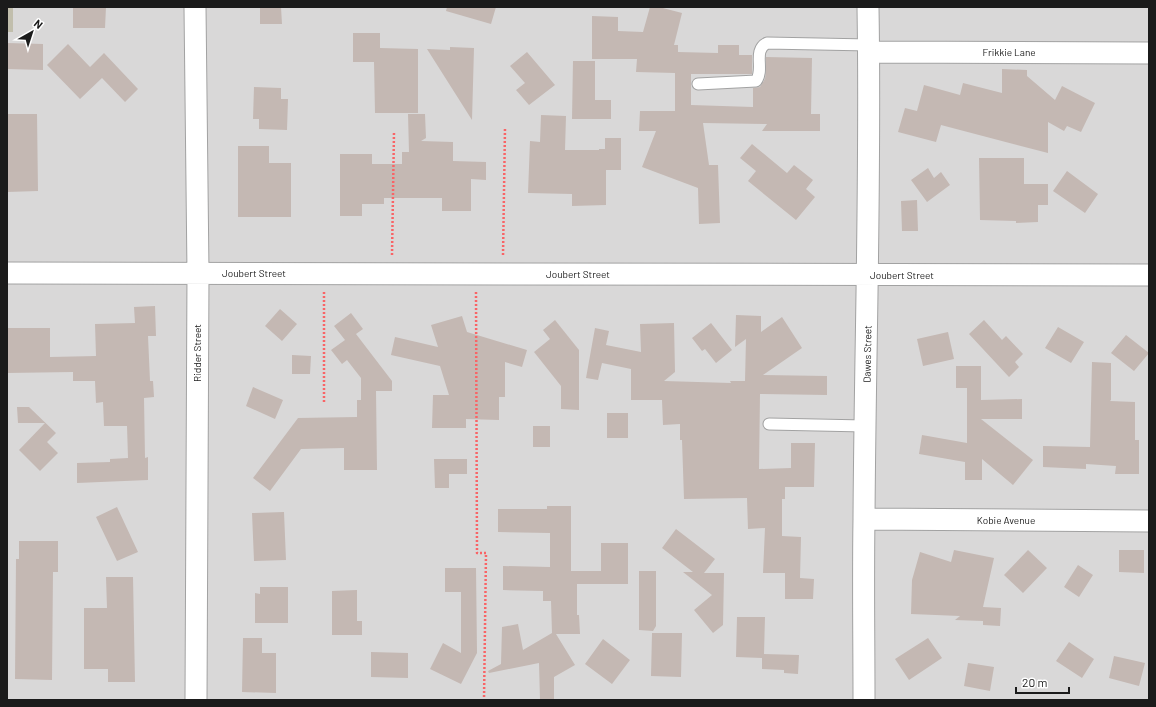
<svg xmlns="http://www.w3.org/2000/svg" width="1156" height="707" font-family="Barlow,sans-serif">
  <rect width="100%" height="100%" fill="#ece7e0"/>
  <path fill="#d9d8d8" d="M 7,7 L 1149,7 L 1149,700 L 7,700 Z"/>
  <path fill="#c1beac" d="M 7,7 L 13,7 L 13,32 L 7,32 Z"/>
  <path fill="#c4b8b3" d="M 73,7 L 106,7 L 105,28 L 73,28 Z
    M 260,7 L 281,7 L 282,24 L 260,24 Z
    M 447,7 L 496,7 L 491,24 L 446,11 Z
    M 650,7 L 659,7 L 682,13 L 674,45 L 678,45 L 678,52 L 718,53 L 718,45 L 739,45 L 739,55 L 752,55 L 752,74 L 691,74 L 691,105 L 753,107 L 753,88 L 760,87 L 765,79 L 766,71 L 766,57 L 812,58 L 811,114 L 820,114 L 820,131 L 762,131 L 767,124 L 703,123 L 709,165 L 718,165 L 720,223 L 699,224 L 698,188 L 642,167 L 656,131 L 639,131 L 640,111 L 675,111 L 675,73 L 636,72 L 637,59 L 592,59 L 592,16 L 618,17 L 618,31 L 643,32 Z
    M 353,33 L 380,33 L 380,48 L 418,49 L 418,113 L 375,113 L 374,62 L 353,62 Z
    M 7,43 L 43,44 L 43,70 L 7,69 Z
    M 68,44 L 90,67 L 104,53 L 138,89 L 125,102 L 102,78 L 80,99 L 47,65 Z
    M 450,47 L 474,48 L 472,120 L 427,49 L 450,50 Z
    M 527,52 L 555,85 L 529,105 L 516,90 L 525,83 L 510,66 Z
    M 573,61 L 595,61 L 595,100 L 611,100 L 611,119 L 572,119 Z
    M 1002,69 L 1027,70 L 1027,76 L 1055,100 L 1062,86 L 1095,103 L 1081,132 L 1067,126 L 1064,131 L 1048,122 L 1048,153 L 941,125 L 936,142 L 898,132 L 905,108 L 917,111 L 924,85 L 960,95 L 963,83 L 1002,93 Z
    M 254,87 L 281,88 L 281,99 L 288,99 L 287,130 L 259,129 L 259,119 L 253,119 Z
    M 7,114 L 37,114 L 38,191 L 7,192 Z
    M 408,114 L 425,114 L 426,138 L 421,141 L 453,142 L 453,161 L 486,162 L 486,180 L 471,179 L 471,211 L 442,211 L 442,198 L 384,198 L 384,204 L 362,204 L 362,216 L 340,216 L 340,154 L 372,154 L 372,164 L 402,164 L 402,152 L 409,152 Z
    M 541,115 L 566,116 L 565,150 L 599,150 L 599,149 L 605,149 L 605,138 L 621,138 L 621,170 L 606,170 L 606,205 L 572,206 L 572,194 L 528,193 L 530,141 L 540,142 Z
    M 752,144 L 787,173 L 794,165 L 813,180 L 806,189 L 815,197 L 796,220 L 748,181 L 756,171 L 740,158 Z
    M 238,146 L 269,146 L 269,163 L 291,163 L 291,217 L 238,217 Z
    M 979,158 L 1024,158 L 1024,184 L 1048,184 L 1048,205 L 1038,205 L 1038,222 L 1016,223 L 1016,221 L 980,220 Z
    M 928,168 L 934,178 L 941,172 L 950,185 L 927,202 L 911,180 Z
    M 1067,171 L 1098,194 L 1085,213 L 1053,191 Z
    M 917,200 L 918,231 L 902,231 L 901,201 Z
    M 155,306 L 156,336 L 148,336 L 150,381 L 153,381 L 154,397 L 144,398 L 145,458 L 148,457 L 148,480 L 77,483 L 77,463 L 110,462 L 110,459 L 128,458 L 127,426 L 104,426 L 103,402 L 96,403 L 95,381 L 73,381 L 73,372 L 7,373 L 7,328 L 50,328 L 50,357 L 96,356 L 95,324 L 135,323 L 134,307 Z
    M 280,309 L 297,324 L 282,341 L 265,326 Z
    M 351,313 L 363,329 L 356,334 L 392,381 L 392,391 L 376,391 L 377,470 L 344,470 L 344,448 L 301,449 L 270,491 L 253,478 L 298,418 L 357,417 L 357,400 L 361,400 L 361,378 L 347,360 L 342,364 L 331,350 L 345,340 L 334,326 Z
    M 736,315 L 761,316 L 761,332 L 782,317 L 802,348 L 763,375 L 827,376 L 827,395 L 760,394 L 759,469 L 791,468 L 791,443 L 815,443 L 814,487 L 785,487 L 785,499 L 782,499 L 782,536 L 801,537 L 800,578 L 814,579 L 813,599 L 785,599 L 785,573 L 763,573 L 765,528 L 748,529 L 747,498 L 684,499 L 682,440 L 680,440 L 680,424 L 663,425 L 662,400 L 631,400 L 631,369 L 602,363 L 598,380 L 586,378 L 595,328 L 609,331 L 606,345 L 641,352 L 640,324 L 674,323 L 675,372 L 664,381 L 731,383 L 730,381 L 745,381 L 746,339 L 735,347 Z
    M 462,316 L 467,332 L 527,350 L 522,367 L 505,362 L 505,397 L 499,397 L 499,420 L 466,419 L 466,428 L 432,428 L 433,395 L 449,395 L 440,366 L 391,355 L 395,337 L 438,347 L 431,325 Z
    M 555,320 L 579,350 L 579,410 L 561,409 L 561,386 L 534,352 L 550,339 L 543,330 Z
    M 984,320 L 1002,340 L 1006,336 L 1023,354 L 1015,362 L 1019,367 L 1009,377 L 969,334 Z
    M 711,323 L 732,350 L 716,363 L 705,349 L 702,351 L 692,338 Z
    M 1058,327 L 1084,342 L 1071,363 L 1045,348 Z
    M 948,332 L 954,359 L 923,366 L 917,339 Z
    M 1126,335 L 1149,353 L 1134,371 L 1111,353 Z
    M 292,355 L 311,356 L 310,374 L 292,374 Z
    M 1092,362 L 1111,363 L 1111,400 L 1110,401 L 1135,402 L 1135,440 L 1139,440 L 1139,474 L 1115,474 L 1116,466 L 1086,464 L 1086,469 L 1043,467 L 1043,446 L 1090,447 Z
    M 956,366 L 981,366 L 981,400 L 1022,399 L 1022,419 L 981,419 L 1033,460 L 1013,485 L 982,459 L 982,480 L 965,480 L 965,462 L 919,454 L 922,435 L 967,443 L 967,388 L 956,388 Z
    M 253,387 L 283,400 L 275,419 L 246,406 Z
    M 17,407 L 29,407 L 56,433 L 47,442 L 58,453 L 40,471 L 19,450 L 45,423 L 18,423 Z
    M 607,413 L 628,413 L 628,438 L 607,438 Z
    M 533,426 L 550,426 L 550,447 L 533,447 Z
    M 434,459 L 467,459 L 467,474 L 449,474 L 449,488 L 435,488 Z
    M 547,506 L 571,506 L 571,571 L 601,571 L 601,543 L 628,543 L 628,584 L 577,584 L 577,615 L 579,615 L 580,634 L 556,634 L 575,665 L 554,677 L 554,700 L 540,700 L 539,663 L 489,673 L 488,671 L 501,664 L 502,627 L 518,624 L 523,650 L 552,633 L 551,601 L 543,601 L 543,591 L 503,590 L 503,566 L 550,567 L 550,533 L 498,532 L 498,509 L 547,509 Z
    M 117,507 L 138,552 L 117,561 L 96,517 Z
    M 284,512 L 286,560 L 254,561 L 252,513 Z
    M 676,529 L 715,559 L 704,573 L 724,573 L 723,625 L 713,633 L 694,610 L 712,595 L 683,572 L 693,572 L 662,548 Z
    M 19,541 L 58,541 L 58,572 L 53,572 L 52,680 L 15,679 L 16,559 L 19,559 Z
    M 954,550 L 994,558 L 983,607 L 1001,608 L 1000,626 L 983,625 L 983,621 L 955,620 L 960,616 L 911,614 L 912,580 L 920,552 L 951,562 Z
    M 1028,550 L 1047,568 L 1023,593 L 1004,575 Z
    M 1119,550 L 1144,550 L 1144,573 L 1119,572 Z
    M 1078,565 L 1093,575 L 1079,597 L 1064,587 Z
    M 445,568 L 476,568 L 477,653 L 461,684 L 430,669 L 443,643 L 461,653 L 461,592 L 445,592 Z
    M 639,571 L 656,571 L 656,626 L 653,631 L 639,630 Z
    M 106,577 L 133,577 L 135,682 L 108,682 L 108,669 L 84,669 L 84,608 L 107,608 Z
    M 260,587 L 288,587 L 288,623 L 255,623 L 255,593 L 260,594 Z
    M 357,590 L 357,621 L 362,621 L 362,635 L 332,635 L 332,591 Z
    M 737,617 L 765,617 L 764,654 L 799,655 L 798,674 L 784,673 L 784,670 L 762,669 L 762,658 L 736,657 Z
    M 652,633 L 682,633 L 681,677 L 651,676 Z
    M 243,638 L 262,638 L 262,653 L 276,653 L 276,693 L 242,692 Z
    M 928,638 L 942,658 L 909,680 L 895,659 Z
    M 603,639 L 630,660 L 612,684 L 585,664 Z
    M 1069,642 L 1094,659 L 1082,678 L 1056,661 Z
    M 371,652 L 408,653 L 408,678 L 371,677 Z
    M 1114,656 L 1145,663 L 1139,686 L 1109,678 Z
    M 968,663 L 994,667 L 990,691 L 964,686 Z"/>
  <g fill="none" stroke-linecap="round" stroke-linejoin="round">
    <defs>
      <path id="service" d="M 698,84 L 756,81 C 765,69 752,51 767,43 L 869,45
        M 769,424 L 865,426"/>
      <path id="minor" d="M 195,7 L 198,273 L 196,700
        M 869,52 L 1149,53
        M 7,273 L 1149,275
        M 864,519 L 1149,521
        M 864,700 C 864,640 863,579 864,519 C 865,348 871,178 868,7"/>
    </defs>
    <use href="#service" stroke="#a2a2a2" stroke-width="13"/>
    <use href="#minor" stroke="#a2a2a2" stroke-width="23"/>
    <path stroke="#f96466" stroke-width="2.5" stroke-dasharray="2 2" stroke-linecap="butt" d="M 392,255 L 394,132
      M 503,255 L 505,128
      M 324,292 L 324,402
      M 476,292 L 477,553 L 486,553 L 484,700"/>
    <use href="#service" stroke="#fff" stroke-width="11"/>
    <use href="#minor" stroke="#fff" stroke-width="21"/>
  </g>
  <g text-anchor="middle" stroke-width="3" stroke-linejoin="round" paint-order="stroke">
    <g font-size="10" fill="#1b1b1b" stroke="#fff">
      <text x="1009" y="56">Frikkie Lane</text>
      <text x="254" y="277">Joubert Street</text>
      <text x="578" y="278">Joubert Street</text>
      <text x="902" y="279">Joubert Street</text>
      <text transform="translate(197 353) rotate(-90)" y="4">Ridder Street</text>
      <text transform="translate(867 354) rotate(-89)" y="4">Dawes Street</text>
      <text x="1006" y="524">Kobie Avenue</text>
    </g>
  </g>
  <rect width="1156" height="707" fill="none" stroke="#1b1b1b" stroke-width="16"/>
  <g transform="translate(32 32) rotate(39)" stroke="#ffffff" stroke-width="3" paint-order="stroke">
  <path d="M0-3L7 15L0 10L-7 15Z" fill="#1b1b1b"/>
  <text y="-6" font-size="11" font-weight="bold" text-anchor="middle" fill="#1b1b1b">N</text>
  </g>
  <path d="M1016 687v6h53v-6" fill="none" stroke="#1b1b1b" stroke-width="2"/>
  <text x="1022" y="687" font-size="12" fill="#1b1b1b" stroke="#ffffff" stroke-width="3" paint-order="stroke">20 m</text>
</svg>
